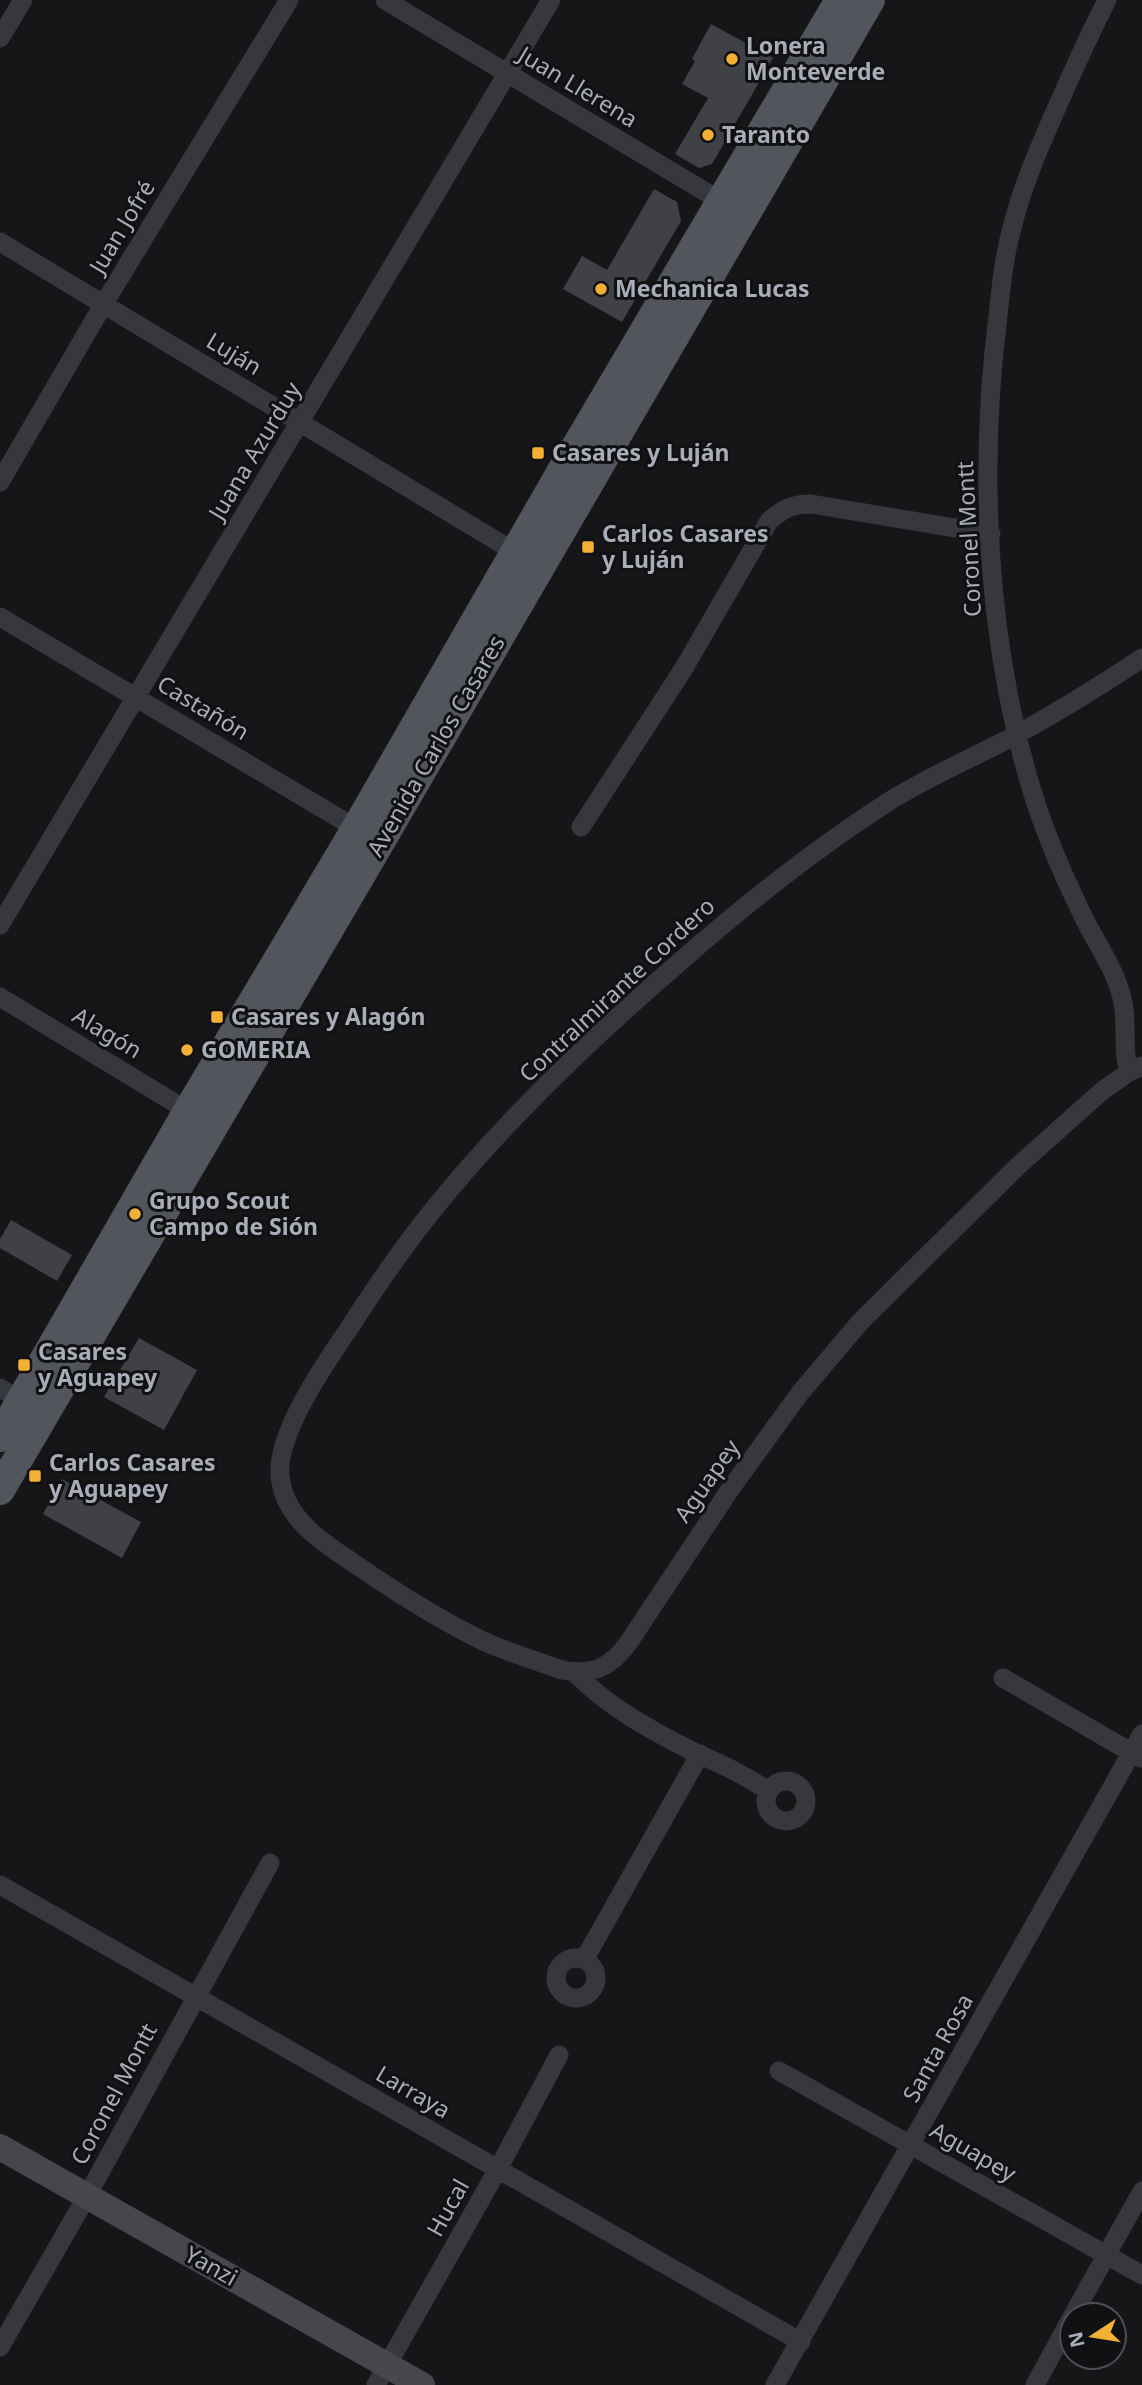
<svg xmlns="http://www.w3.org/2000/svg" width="1142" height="2385" font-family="'Noto Sans',sans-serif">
  <rect width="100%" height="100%" fill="#161618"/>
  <path fill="#404145" d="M 711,24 L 773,58 L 712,164 L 699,168 L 675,154 L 708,98 L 682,84 L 695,61 L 692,59 Z
    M 654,189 L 677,202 L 681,221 L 622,322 L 563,289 L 582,256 L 607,270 Z
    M 11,1220 L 72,1255 L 57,1281 L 0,1248 L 0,1239 Z
    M 139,1338 L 197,1370 L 164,1430 L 104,1397 Z
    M 62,1479 L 141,1522 L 122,1558 L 43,1514 Z"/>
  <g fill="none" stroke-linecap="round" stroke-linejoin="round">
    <path stroke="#37383d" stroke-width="19" d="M 385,0 L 729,206
      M 1107,0 C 1089,35 1073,71 1057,107 C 1040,146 1022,186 1012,228 C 1004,256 1001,287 998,316 C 978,472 987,644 1033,794 C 1047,839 1066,882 1087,924 C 1099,947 1114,969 1121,994 C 1129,1020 1121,1046 1129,1072
      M 0,38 L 23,0
      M 0,242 L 515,552
      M 0,482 L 103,305 L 289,0
      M 0,617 L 364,833
      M 1142,658 C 1100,686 1058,712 1014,736 C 972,758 928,777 888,802 C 815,849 747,903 682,960 C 595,1035 509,1116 437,1205 C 405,1244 377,1285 350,1327 C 326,1362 271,1440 281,1482 C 283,1495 289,1507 297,1517 C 312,1536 333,1549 352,1562 C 391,1589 432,1615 473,1636 C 501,1651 533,1659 562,1670 C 593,1676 611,1667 629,1642 L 731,1488 L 800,1393 L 861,1321 L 1018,1166 L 1102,1091 L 1129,1072 L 1142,1066
      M 581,827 L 684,668 L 769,521 C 783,509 792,504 811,504 L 991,534
      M 0,925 L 551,0
      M 0,997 L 188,1111
      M 0,1388 L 30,1407
      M 575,1673 C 607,1706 650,1730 692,1751 C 718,1763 744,1774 768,1791
      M 1003,1678 L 1141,1758
      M766 1801a20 20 0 1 1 40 0a20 20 0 1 1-40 0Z
      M 0,1885 L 801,2342
      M556 1978a20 20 0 1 1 40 0a20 20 0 1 1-40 0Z
      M 584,1960 L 700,1754
      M 779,2071 L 1142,2275
      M 1073,2315 L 1142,2191
      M 0,2347 L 87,2196 L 270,1863
      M 376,2385 L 498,2169 L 559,2055
      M 775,2385 L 1142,1734
      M 1035,2385 L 1072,2317"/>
    <path stroke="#45474d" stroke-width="26" d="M 0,2147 L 422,2385"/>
    <path stroke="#53555c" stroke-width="30" d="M 0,1437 L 188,1111 L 356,829 L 562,471 L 840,0
      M 0,1490 L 380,842 L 870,0"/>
  </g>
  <g fill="#f2b134" stroke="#111113" stroke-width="2.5">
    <circle cx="732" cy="59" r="7"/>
    <circle cx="708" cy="135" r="7"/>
    <circle cx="601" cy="289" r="7"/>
    <rect x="531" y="446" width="14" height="14" rx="3.5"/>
    <rect x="581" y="540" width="14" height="14" rx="3.5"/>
    <rect x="210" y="1010" width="14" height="14" rx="3.5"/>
    <circle cx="187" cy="1050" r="7"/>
    <circle cx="135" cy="1214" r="7"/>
    <rect x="17" y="1358" width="14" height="14" rx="3.5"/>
    <rect x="28" y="1469" width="14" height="14" rx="3.5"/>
  </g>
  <g text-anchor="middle" stroke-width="6" stroke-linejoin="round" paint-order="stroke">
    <g font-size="23" font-weight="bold" fill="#a8adb8" stroke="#111113" text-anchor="start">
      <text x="746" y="54">Lonera<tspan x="746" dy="26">Monteverde</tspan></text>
      <text x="722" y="143">Taranto</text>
      <text x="615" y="297">Mechanica Lucas</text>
      <text x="552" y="461">Casares y Luján</text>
      <text x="602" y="542">Carlos Casares<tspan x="602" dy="26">y Luján</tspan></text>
      <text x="231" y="1025">Casares y Alagón</text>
      <text x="201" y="1058">GOMERIA</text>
      <text x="149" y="1209">Grupo Scout<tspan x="149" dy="26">Campo de Sión</tspan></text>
      <text x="38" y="1360">Casares<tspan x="38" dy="26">y Aguapey</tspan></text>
      <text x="49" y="1471">Carlos Casares<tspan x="49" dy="26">y Aguapey</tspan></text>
    </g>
    <g font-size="23" fill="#a8adb8" stroke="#111113">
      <text transform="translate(578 87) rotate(31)" y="8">Juan Llerena</text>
      <text transform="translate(122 227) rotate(-59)" y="8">Juan Jofré</text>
      <text transform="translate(234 354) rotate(31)" y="8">Luján</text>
      <text transform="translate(255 451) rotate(-59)" y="8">Juana Azurduy</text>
      <text transform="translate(969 539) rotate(-93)" y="8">Coronel Montt</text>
      <text transform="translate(203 708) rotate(31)" y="8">Castañón</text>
      <text transform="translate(436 746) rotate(-60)" y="8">Avenida Carlos Casares</text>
      <text transform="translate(617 990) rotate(-43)" y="8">Contralmirante Cordero</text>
      <text transform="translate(107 1033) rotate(31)" y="8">Alagón</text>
      <text transform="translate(707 1481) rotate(-55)" y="8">Aguapey</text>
      <text transform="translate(938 2048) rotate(-61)" y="8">Santa Rosa</text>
      <text transform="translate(413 2092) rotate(30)" y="8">Larraya</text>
      <text transform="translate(114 2094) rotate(-62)" y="8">Coronel Montt</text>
      <text transform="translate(973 2152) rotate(30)" y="8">Aguapey</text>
      <text transform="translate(448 2208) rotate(-61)" y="8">Hucal</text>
      <text transform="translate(211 2266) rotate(29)" y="8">Yanzi</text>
    </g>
  </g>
  <g transform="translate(1093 2336) rotate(258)"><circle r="33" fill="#111113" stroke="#4d4f55" stroke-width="2"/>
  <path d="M0-5L12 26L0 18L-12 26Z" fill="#f2b134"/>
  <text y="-10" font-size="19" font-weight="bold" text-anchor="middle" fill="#a8adb8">N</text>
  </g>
</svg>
